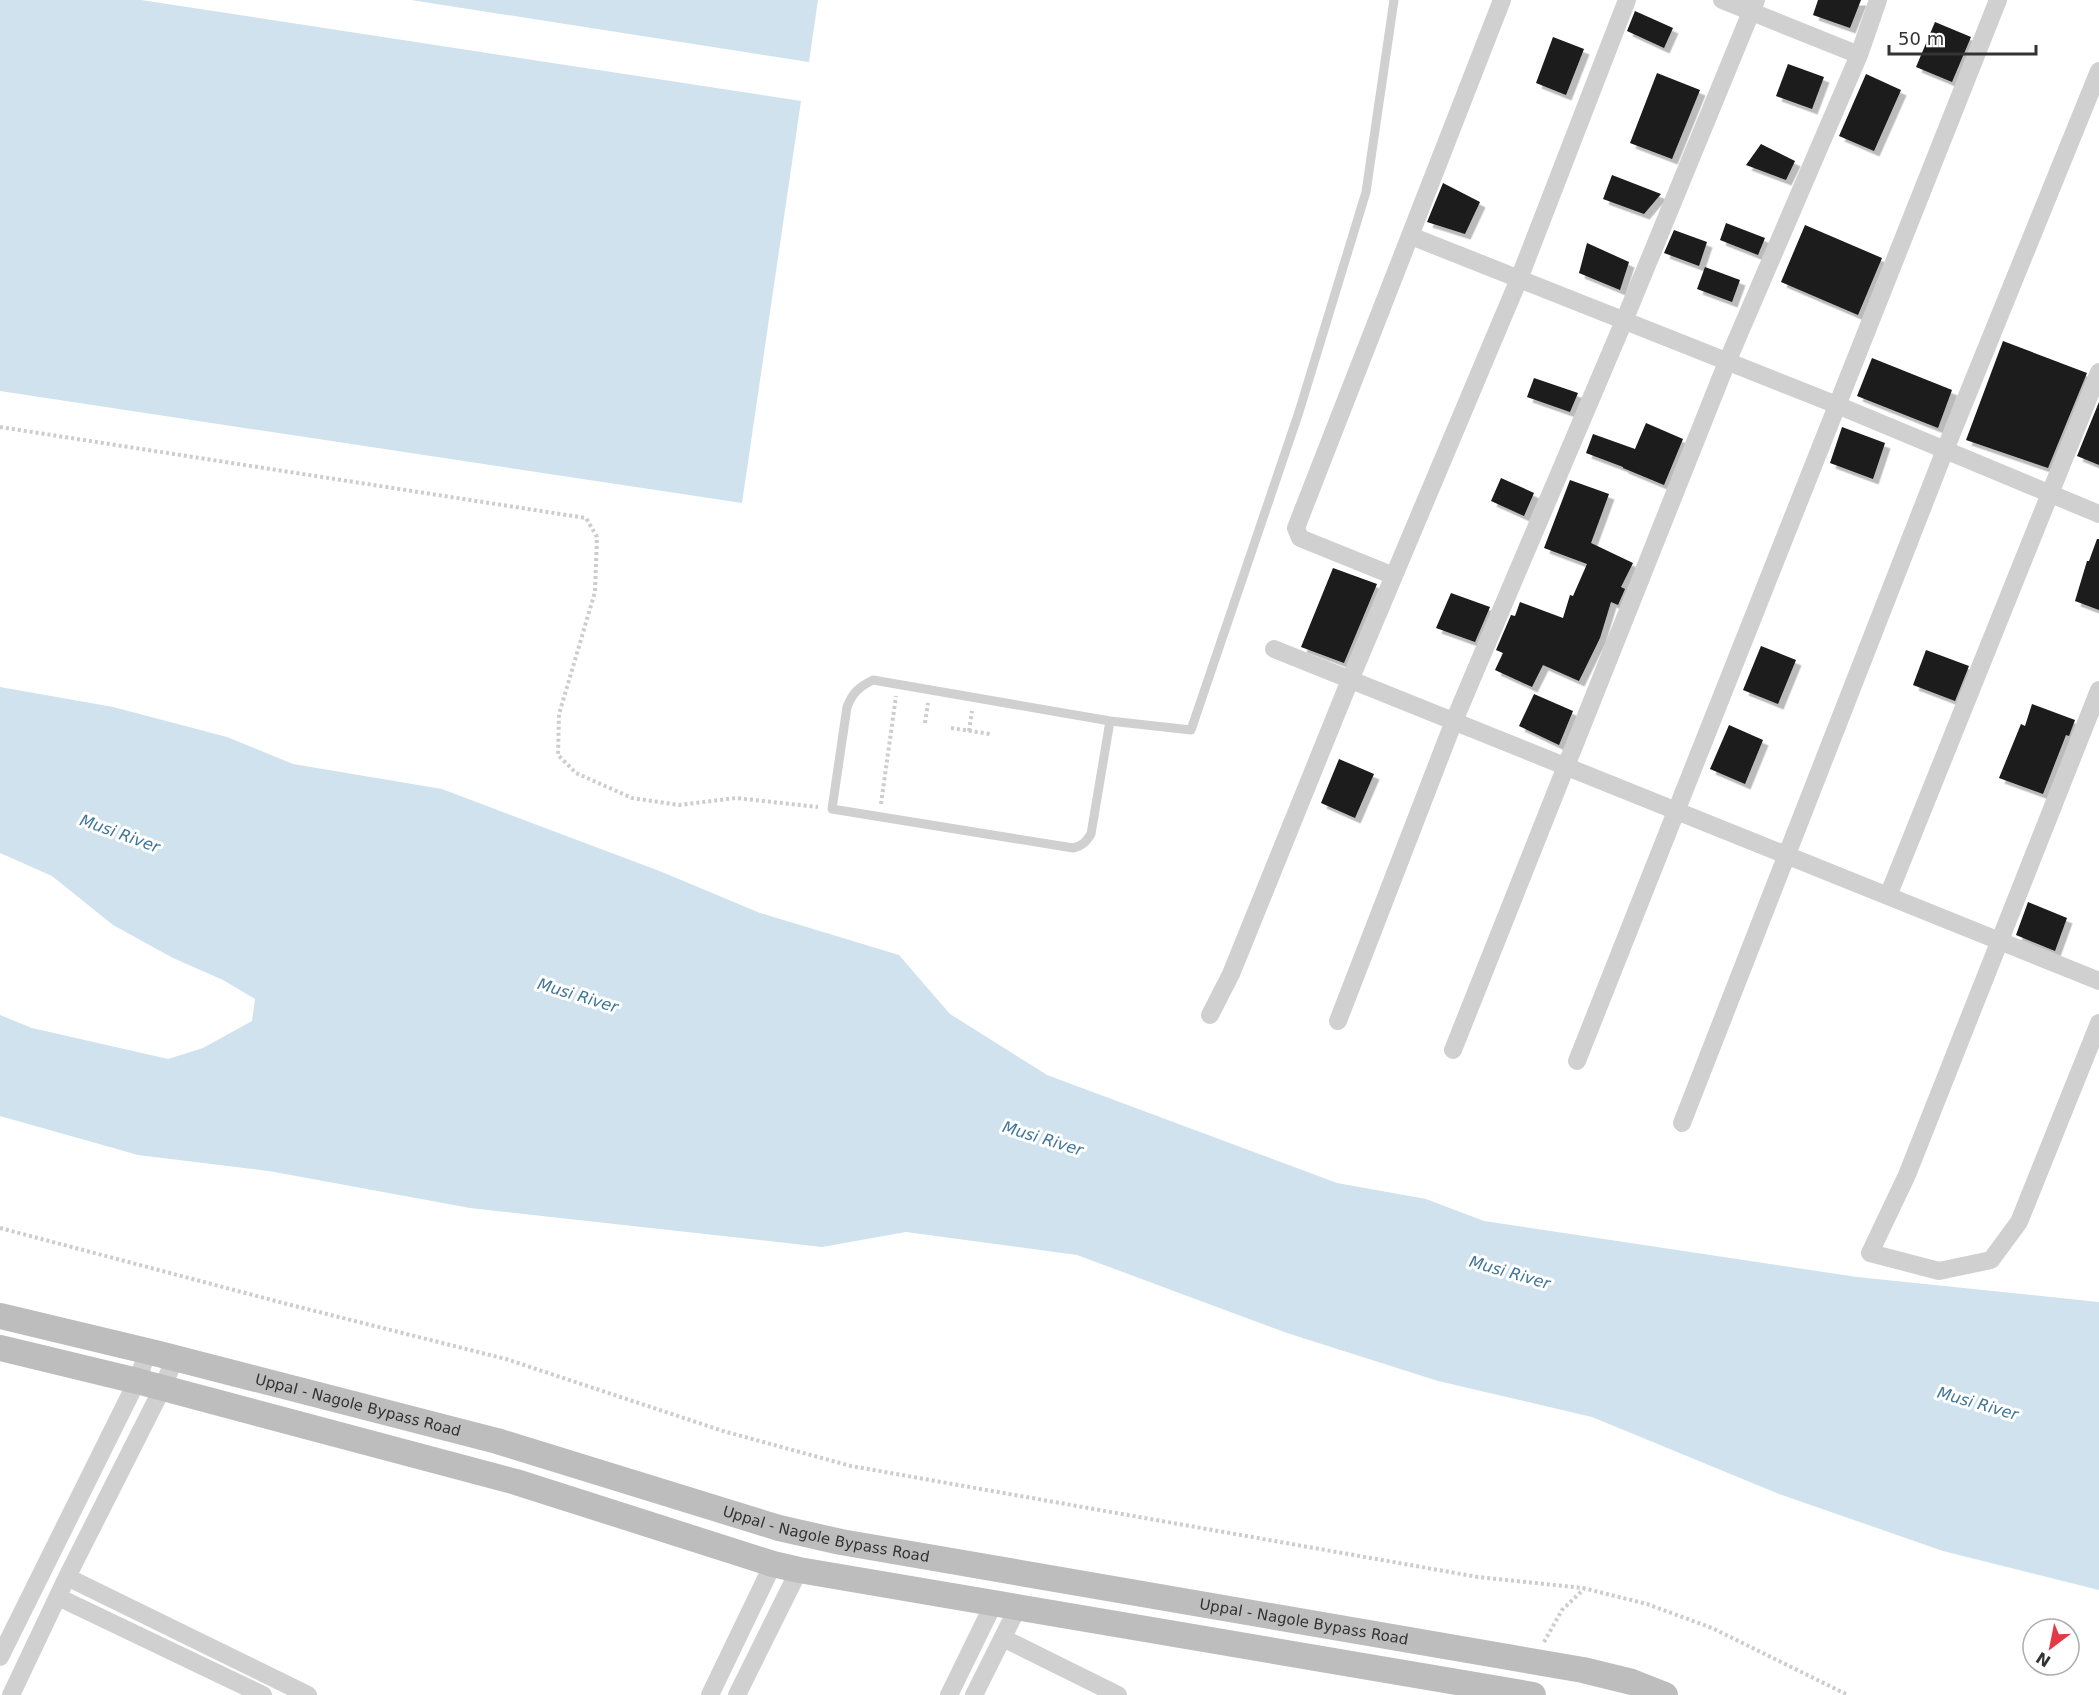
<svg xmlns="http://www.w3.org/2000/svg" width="2099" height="1695" font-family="'DejaVu Sans',sans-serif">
  <defs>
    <filter id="shadow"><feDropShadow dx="5.5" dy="5.5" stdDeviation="0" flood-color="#0004"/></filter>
  </defs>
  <rect width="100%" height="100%" fill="#fff"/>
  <path fill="#cfe2ee" d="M 0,0 L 141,0 L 801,101 L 742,503 L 0,391 Z
    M 411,0 L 818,0 L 809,62 Z
    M 0,687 L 113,707 L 227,737 L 293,764 L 442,789 L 662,872 L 760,913 L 899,955 L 950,1014 L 1047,1075 L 1337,1183 L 1426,1199 L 1484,1221 L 1857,1277 L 2099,1302 L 2099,1590 L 1943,1551 L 1779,1494 L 1592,1417 L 1438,1381 L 1287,1333 L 1077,1255 L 906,1232 L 822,1247 L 470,1208 L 269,1171 L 138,1155 L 0,1116 L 0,1015 L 32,1028 L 168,1059 L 203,1048 L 252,1021 L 255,999 L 223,980 L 173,958 L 113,925 L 52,876 L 0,853 Z"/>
  <path fill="#1a1a1a" filter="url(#shadow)" d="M 1818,0 L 1861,0 L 1850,28 L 1813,15 Z
    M 1635,11 L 1673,28 L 1664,48 L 1627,31 Z
    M 1935,22 L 1971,37 L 1952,82 L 1916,67 Z
    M 1553,37 L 1584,49 L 1566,95 L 1536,83 Z
    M 1788,64 L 1824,77 L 1812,109 L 1776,96 Z
    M 1657,73 L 1700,90 L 1672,159 L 1630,143 Z
    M 1866,74 L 1901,90 L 1874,151 L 1839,136 Z
    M 1761,144 L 1795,161 L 1786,180 L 1746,165 Z
    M 1612,175 L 1661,194 L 1644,214 L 1603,199 Z
    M 1443,183 L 1480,202 L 1465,234 L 1427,222 Z
    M 1726,223 L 1765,238 L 1758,255 L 1720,240 Z
    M 1805,225 L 1882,258 L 1858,315 L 1781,282 Z
    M 1674,230 L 1707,242 L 1699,266 L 1664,253 Z
    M 1587,243 L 1629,262 L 1620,290 L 1579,273 Z
    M 1705,267 L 1740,280 L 1732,302 L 1697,289 Z
    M 2003,341 L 2087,373 L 2048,468 L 1966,440 Z
    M 1872,358 L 1952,390 L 1938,428 L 1857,396 Z
    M 1534,378 L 1578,393 L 1570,412 L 1527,397 Z
    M 2099,402 L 2099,465 L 2077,456 Z
    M 1646,423 L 1683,439 L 1664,485 L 1623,468 L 1623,467 L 1586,453 L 1593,434 L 1635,449 Z
    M 1842,427 L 1885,443 L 1873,479 L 1830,463 Z
    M 1501,478 L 1534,493 L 1524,516 L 1491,501 Z
    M 1570,480 L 1609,494 L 1591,543 L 1633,563 L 1621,587 L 1625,589 L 1618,605 L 1611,602 L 1600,638 L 1579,681 L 1543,665 L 1532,687 L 1495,670 L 1503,653 L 1496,650 L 1511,615 L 1515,616 L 1520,602 L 1563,618 L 1570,595 L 1573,596 L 1587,564 L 1544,548 Z
    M 2097,539 L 2099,539 L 2099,610 L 2075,601 L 2087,561 L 2089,561 Z
    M 1333,568 L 1377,584 L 1344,663 L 1301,647 Z
    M 1451,593 L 1490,607 L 1475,642 L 1436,628 Z
    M 1761,646 L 1796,660 L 1778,704 L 1743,690 Z
    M 1926,650 L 1969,666 L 1955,701 L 1913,685 Z
    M 1534,694 L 1573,711 L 1559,745 L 1519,726 Z
    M 2032,704 L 2075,720 L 2069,736 L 2066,735 L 2043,794 L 1999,778 L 2021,724 L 2025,726 Z
    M 1729,725 L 1763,740 L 1745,784 L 1710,769 Z
    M 1339,759 L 1374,774 L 1355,818 L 1321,803 Z
    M 2028,902 L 2067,918 L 2055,951 L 2016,935 Z"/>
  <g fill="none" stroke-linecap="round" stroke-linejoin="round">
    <path stroke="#cdcdcd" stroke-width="4" stroke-dasharray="3 3" stroke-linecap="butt" d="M 0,427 L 586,518 L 597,537 L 595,592 L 559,714 L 558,755 L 576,773 L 632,798 L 679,805 L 736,798 L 818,807
      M 925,723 L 928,703
      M 951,728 L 990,734
      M 969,731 L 972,711
      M 881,804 L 896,696
      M 0,1228 L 287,1304 L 506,1359 L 723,1431 L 851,1466 L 1478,1577 L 1583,1588 L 1647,1604 L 1712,1628 L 1848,1695
      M 1544,1642 L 1562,1610 L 1584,1589"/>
    <path stroke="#d0d0d0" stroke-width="9" d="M 1110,721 L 1091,834 C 1086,842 1082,846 1073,848 L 832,809 L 847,707 C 853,692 859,687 873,680 L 1110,721 L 1191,730 L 1299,412 L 1366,192 L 1394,0"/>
    <path stroke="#d0d0d0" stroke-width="18" d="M 1722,0 L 1859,55
      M 1411,236 L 1837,405 L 2099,514
      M 1394,576 L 1300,538 L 1296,528 L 1502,0
      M 1274,649 L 2099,981
      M 2099,690 L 1907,1175 L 1870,1253 L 1939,1271 L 1991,1260 L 2019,1222 L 2099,1023
      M 1888,896 L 2099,372
      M 1210,1015 L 1231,974 L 1350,680 L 1519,279 L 1627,0
      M 1338,1021 L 1454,721 L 1624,321 L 1756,0
      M 1453,1050 L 1727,362 L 1859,55 L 1878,0
      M 1577,1061 L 1998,0
      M 1682,1123 L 1945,450 L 2099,71
      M 67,1577 L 308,1695
      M 58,1597 L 263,1695
      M 1003,1638 L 1118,1695
      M 0,1657 L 137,1381 L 148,1351
      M 11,1695 L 67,1577 L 162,1389 L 175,1358
      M 710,1695 L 773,1564
      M 737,1695 L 799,1570
      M 949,1695 L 994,1603
      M 974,1695 L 1018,1607"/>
    <g stroke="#bdbdbd" stroke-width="26">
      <path id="s1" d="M 0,1316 L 159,1354 L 497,1441 L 779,1528 L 841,1542 L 1583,1670 L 1632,1682 L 1665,1695"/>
      <path d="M 0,1348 L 137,1381 L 516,1482 L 773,1564 L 799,1570 L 1533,1695"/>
    </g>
  </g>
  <g text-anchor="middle" stroke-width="6" stroke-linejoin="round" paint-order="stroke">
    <g font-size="15" fill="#333" stroke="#fff">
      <text dy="5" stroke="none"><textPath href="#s1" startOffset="369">Uppal - Nagole Bypass Road</textPath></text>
      <text dy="5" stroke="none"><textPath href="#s1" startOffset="855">Uppal - Nagole Bypass Road</textPath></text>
      <text dy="5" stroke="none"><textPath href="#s1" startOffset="1341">Uppal - Nagole Bypass Road</textPath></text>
    </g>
    <g font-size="16" font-style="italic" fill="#3f7597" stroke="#fff">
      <text transform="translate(120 833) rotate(20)" y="6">Musi River</text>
      <text transform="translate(578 995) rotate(17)" y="6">Musi River</text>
      <text transform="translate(1043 1138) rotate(17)" y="6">Musi River</text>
      <text transform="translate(1510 1272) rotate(16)" y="6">Musi River</text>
      <text transform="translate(1978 1403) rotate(16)" y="6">Musi River</text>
    </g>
  </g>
  <g transform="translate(2051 1647) rotate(212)"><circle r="28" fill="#ffffff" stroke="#adadad" stroke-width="1.5"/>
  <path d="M0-4.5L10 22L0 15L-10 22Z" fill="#e63946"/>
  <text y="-9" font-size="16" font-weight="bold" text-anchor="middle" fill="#333333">N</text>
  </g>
  <path d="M1889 45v9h147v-9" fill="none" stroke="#333333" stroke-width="3"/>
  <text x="1898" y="45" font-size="18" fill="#333333" stroke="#ffffff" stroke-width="4.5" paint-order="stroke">50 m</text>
</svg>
